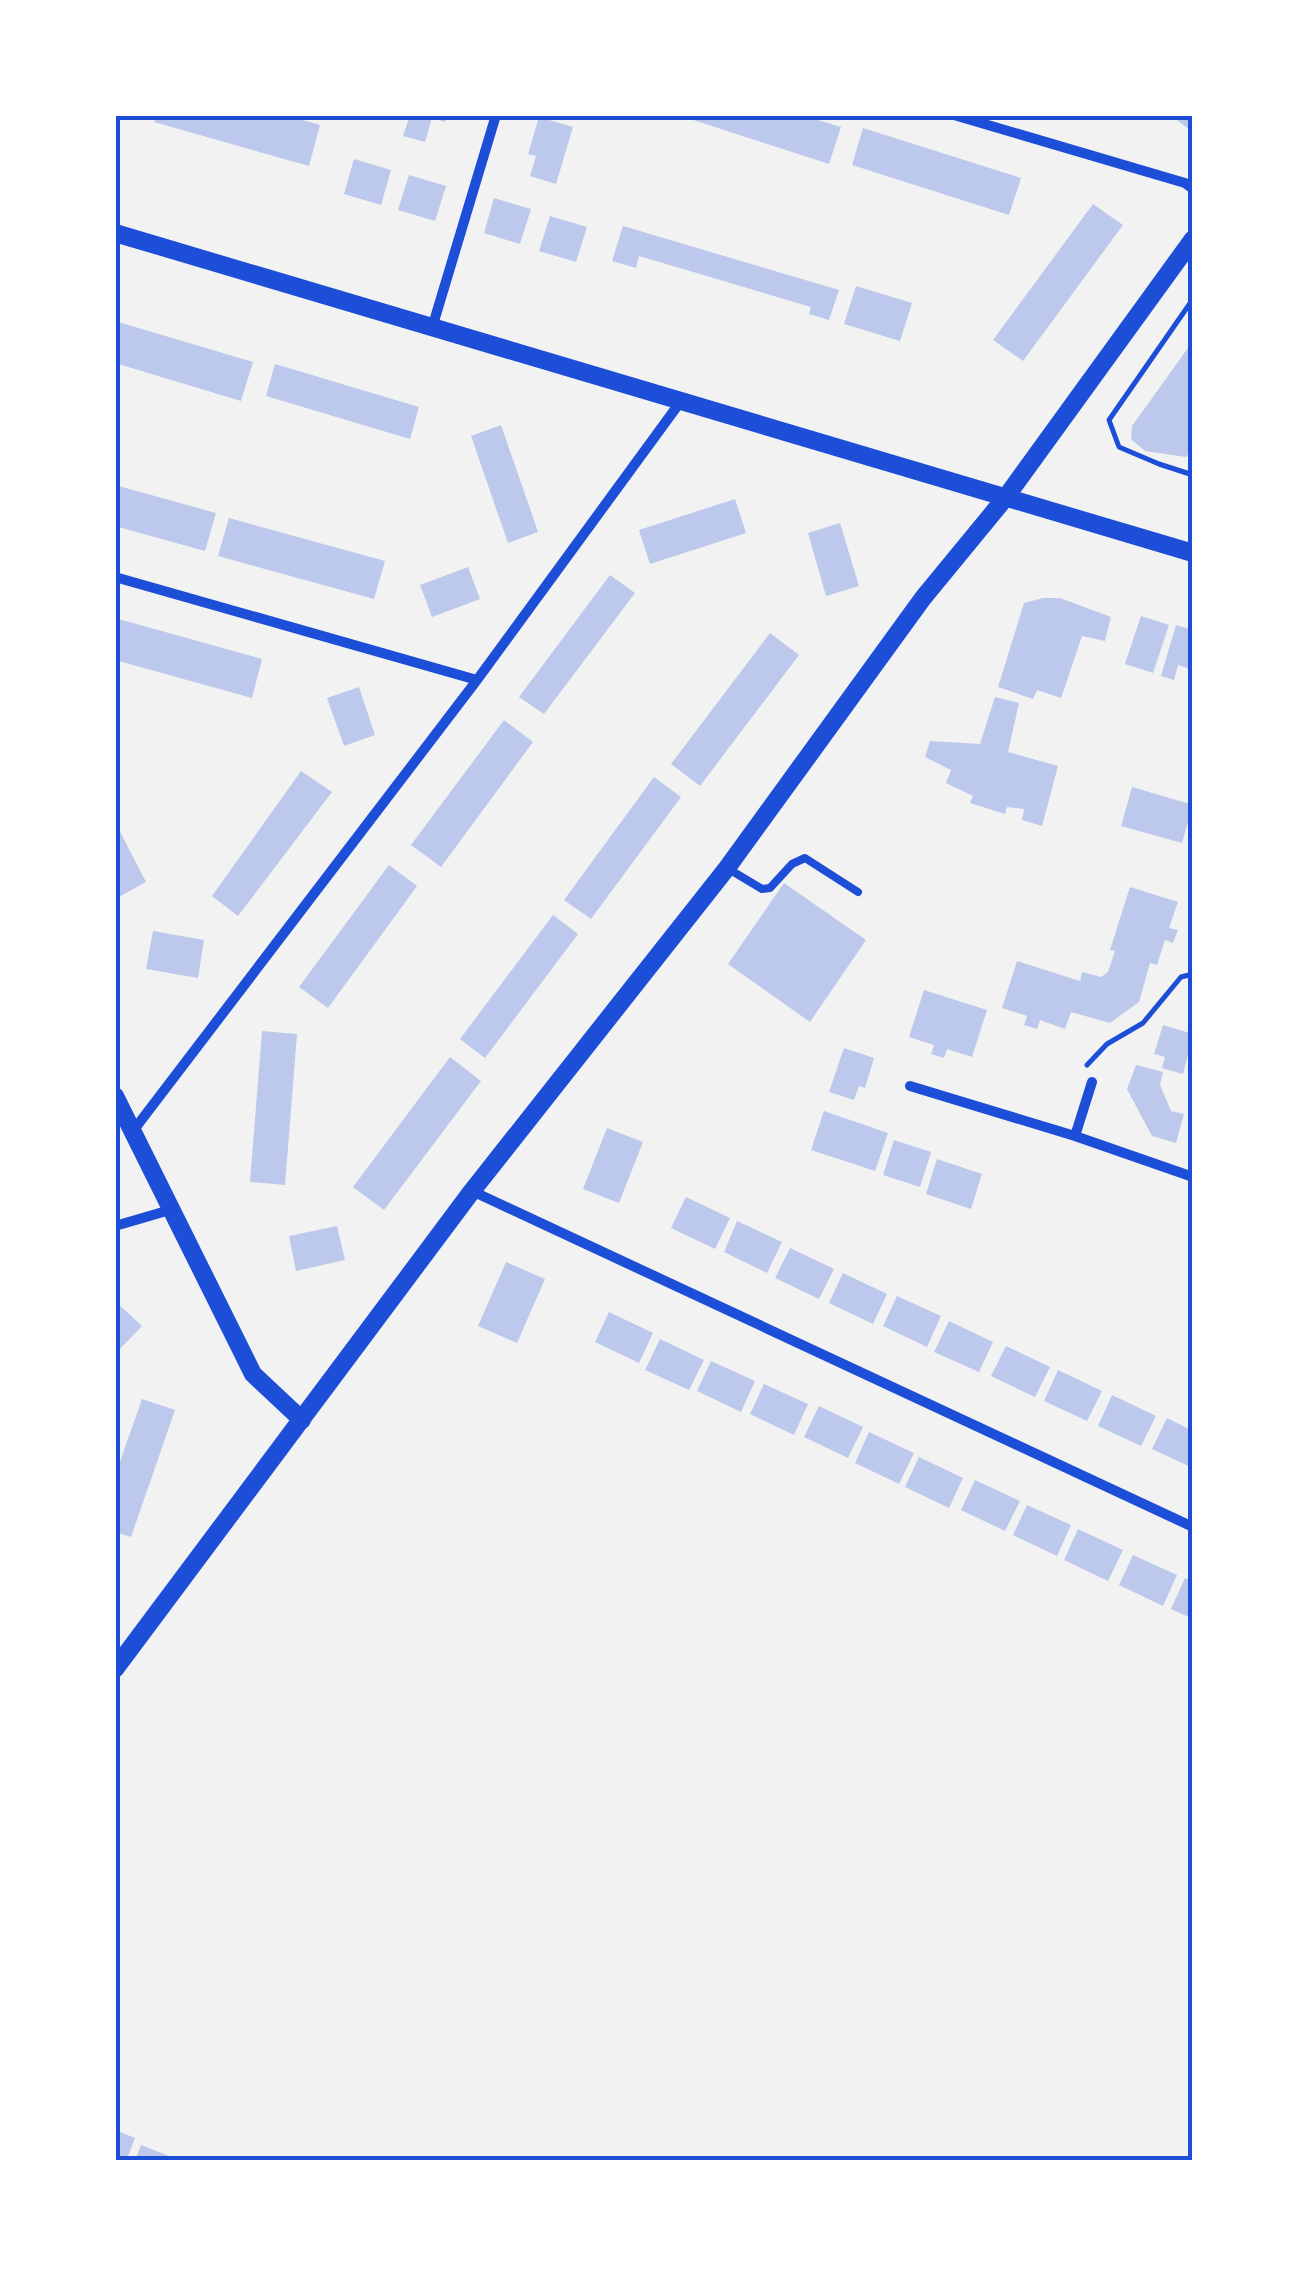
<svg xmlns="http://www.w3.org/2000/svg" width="1308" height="2276" font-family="'Fira Sans',sans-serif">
  <rect width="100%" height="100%" fill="#f2f2f2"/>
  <path fill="#bdc9ec" d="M 156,115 L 285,115 L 320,125 L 309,166 L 154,122 Z
    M 410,115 L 447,115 L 445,122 L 432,118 L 425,142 L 403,136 Z
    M 678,115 L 802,115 L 841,127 L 829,164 Z
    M 1170,115 L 1193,115 L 1193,132 Z
    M 539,117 L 573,127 L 556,184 L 530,176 L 536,156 L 528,154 Z
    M 863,128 L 1021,178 L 1009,215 L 852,165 Z
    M 354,159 L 391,170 L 381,205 L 344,194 Z
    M 409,175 L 446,186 L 435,221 L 398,210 Z
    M 494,198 L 531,209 L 520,244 L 484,233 Z
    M 1093,204 L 1123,225 L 1023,361 L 993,340 Z
    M 550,216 L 587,227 L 576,262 L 539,251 Z
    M 623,226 L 839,290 L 829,320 L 809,314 L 811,307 L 639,256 L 636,268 L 612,261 Z
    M 856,286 L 912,303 L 900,341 L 844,324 Z
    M 115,321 L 253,362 L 241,401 L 115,363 Z
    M 1193,341 L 1193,447 L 1186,457 L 1145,451 L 1131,439 L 1132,426 Z
    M 275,364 L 419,407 L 410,439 L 266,396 Z
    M 501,425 L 538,532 L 508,543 L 471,436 Z
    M 115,485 L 216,513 L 205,551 L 115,526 Z
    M 735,499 L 746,533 L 650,564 L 639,530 Z
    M 229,518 L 385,561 L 374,599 L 218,556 Z
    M 840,523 L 859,586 L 826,596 L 808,533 Z
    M 468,567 L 480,599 L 432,617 L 420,585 Z
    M 610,575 L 635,593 L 544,714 L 519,697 Z
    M 1043,598 L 1060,598 L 1111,617 L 1105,641 L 1082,636 L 1061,698 L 1037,690 L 1033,699 L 998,687 L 1024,603 Z
    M 1141,616 L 1169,625 L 1153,673 L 1125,664 Z
    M 115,618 L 262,659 L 252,698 L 115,660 Z
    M 1176,625 L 1193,630 L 1193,670 L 1178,665 L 1174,680 L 1161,676 Z
    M 770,633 L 799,655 L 700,786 L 671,764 Z
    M 359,687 L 375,735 L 344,746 L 327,698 Z
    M 995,697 L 1019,703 L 1008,752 L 1058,766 L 1042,826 L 1022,820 L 1024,809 L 1007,807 L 1005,814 L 970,803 L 973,796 L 946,783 L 951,770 L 925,757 L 930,741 L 980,744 Z
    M 504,720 L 533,742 L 441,867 L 411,845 Z
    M 301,771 L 332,792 L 238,916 L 212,896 Z
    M 654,777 L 681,797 L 591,919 L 564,900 Z
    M 1132,787 L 1193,805 L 1182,843 L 1121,826 Z
    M 115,822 L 146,882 L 117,898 L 115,894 Z
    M 389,865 L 417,886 L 328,1008 L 299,987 Z
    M 784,883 L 866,940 L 810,1022 L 728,964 Z
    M 1130,887 L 1178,902 L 1169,928 L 1178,930 L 1173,943 L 1165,940 L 1157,965 L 1150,963 L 1139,1002 L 1110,1023 L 1071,1012 L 1065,1029 L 1040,1020 L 1037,1029 L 1024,1025 L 1027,1016 L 1002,1008 L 1017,961 L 1080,981 L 1082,972 L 1101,977 L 1108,972 L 1115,951 L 1110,950 Z
    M 553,915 L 578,934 L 485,1058 L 460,1039 Z
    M 153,931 L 204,940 L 198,978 L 146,969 Z
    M 924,990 L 987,1010 L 972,1057 L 947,1049 L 944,1058 L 931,1054 L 934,1045 L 909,1037 Z
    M 1163,1025 L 1193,1034 L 1183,1074 L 1162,1068 L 1165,1057 L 1154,1054 Z
    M 262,1031 L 297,1034 L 285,1185 L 250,1182 Z
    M 844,1048 L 874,1058 L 865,1088 L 859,1086 L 854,1100 L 829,1092 Z
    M 450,1057 L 481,1081 L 384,1210 L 353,1187 Z
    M 1136,1065 L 1163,1072 L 1160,1085 L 1171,1111 L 1184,1114 L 1176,1143 L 1152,1136 L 1127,1089 Z
    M 824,1111 L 888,1133 L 875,1171 L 811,1150 Z
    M 607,1128 L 643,1142 L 619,1203 L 583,1189 Z
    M 894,1140 L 931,1152 L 920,1187 L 883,1175 Z
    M 937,1159 L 982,1174 L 971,1209 L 926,1194 Z
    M 686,1197 L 730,1218 L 715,1249 L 671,1228 Z
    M 737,1221 L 782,1242 L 767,1273 L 724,1252 Z
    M 337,1226 L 345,1260 L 296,1271 L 289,1236 Z
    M 790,1248 L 834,1269 L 819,1299 L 775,1278 Z
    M 506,1262 L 545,1279 L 517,1343 L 478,1326 Z
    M 843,1273 L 887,1294 L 873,1324 L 829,1303 Z
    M 897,1296 L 941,1316 L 927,1347 L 883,1326 Z
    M 115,1301 L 142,1326 L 115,1354 Z
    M 609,1312 L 653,1333 L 639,1363 L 595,1342 Z
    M 949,1321 L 993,1342 L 979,1372 L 934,1352 Z
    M 660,1339 L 704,1360 L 689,1390 L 645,1370 Z
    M 1006,1346 L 1050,1367 L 1035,1397 L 991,1376 Z
    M 711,1361 L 755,1381 L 741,1412 L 697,1391 Z
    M 1058,1370 L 1102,1391 L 1087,1421 L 1044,1401 Z
    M 764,1384 L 808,1404 L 794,1435 L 750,1414 Z
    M 1112,1395 L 1156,1416 L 1141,1446 L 1098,1426 Z
    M 142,1399 L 175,1410 L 131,1537 L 115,1532 L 115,1476 Z
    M 819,1406 L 863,1427 L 848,1458 L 804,1437 Z
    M 1167,1418 L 1193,1431 L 1193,1468 L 1152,1449 Z
    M 869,1432 L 914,1453 L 899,1484 L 855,1463 Z
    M 919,1457 L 963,1478 L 949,1508 L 905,1487 Z
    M 975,1480 L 1020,1501 L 1005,1531 L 961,1510 Z
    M 1027,1505 L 1071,1525 L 1057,1556 L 1013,1535 Z
    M 1078,1529 L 1123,1550 L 1108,1581 L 1064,1560 Z
    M 1133,1555 L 1177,1575 L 1163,1606 L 1119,1585 Z
    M 1185,1578 L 1193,1582 L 1193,1619 L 1171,1609 Z
    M 115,2130 L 135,2138 L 126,2161 L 115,2161 Z
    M 141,2145 L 182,2161 L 135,2161 Z"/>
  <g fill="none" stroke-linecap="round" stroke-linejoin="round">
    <path stroke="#1d4ed8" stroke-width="5" d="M 1193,299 L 1109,420 L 1119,447 L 1159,464 L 1193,475
      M 1087,1065 L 1107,1044 L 1143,1023 L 1181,977 L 1193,974"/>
    <path stroke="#1d4ed8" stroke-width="8" d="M 727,868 L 762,889 L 770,888 L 792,864 L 805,858 L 858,892"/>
    <path stroke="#1d4ed8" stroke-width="10" d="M 954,115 L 1185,183 L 1193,189
      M 432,328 L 496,115
      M 115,577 L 477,680
      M 910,1086 L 1075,1136 L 1193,1177
      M 133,1131 L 477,680 L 681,401
      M 1075,1136 L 1092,1082
      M 472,1191 L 1193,1527
      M 115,1226 L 170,1210"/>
    <path stroke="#1d4ed8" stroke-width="18" d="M 115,233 L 1193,553
      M 115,1096 L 253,1374 L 302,1420
      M 115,1669 L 472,1191 L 727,868 L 923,598 L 1006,497 L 1193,239"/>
  </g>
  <rect width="1308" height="2276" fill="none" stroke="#ffffff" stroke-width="235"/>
  <rect x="118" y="118" width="1072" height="2040" fill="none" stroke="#1d4ed8" stroke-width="4"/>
</svg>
